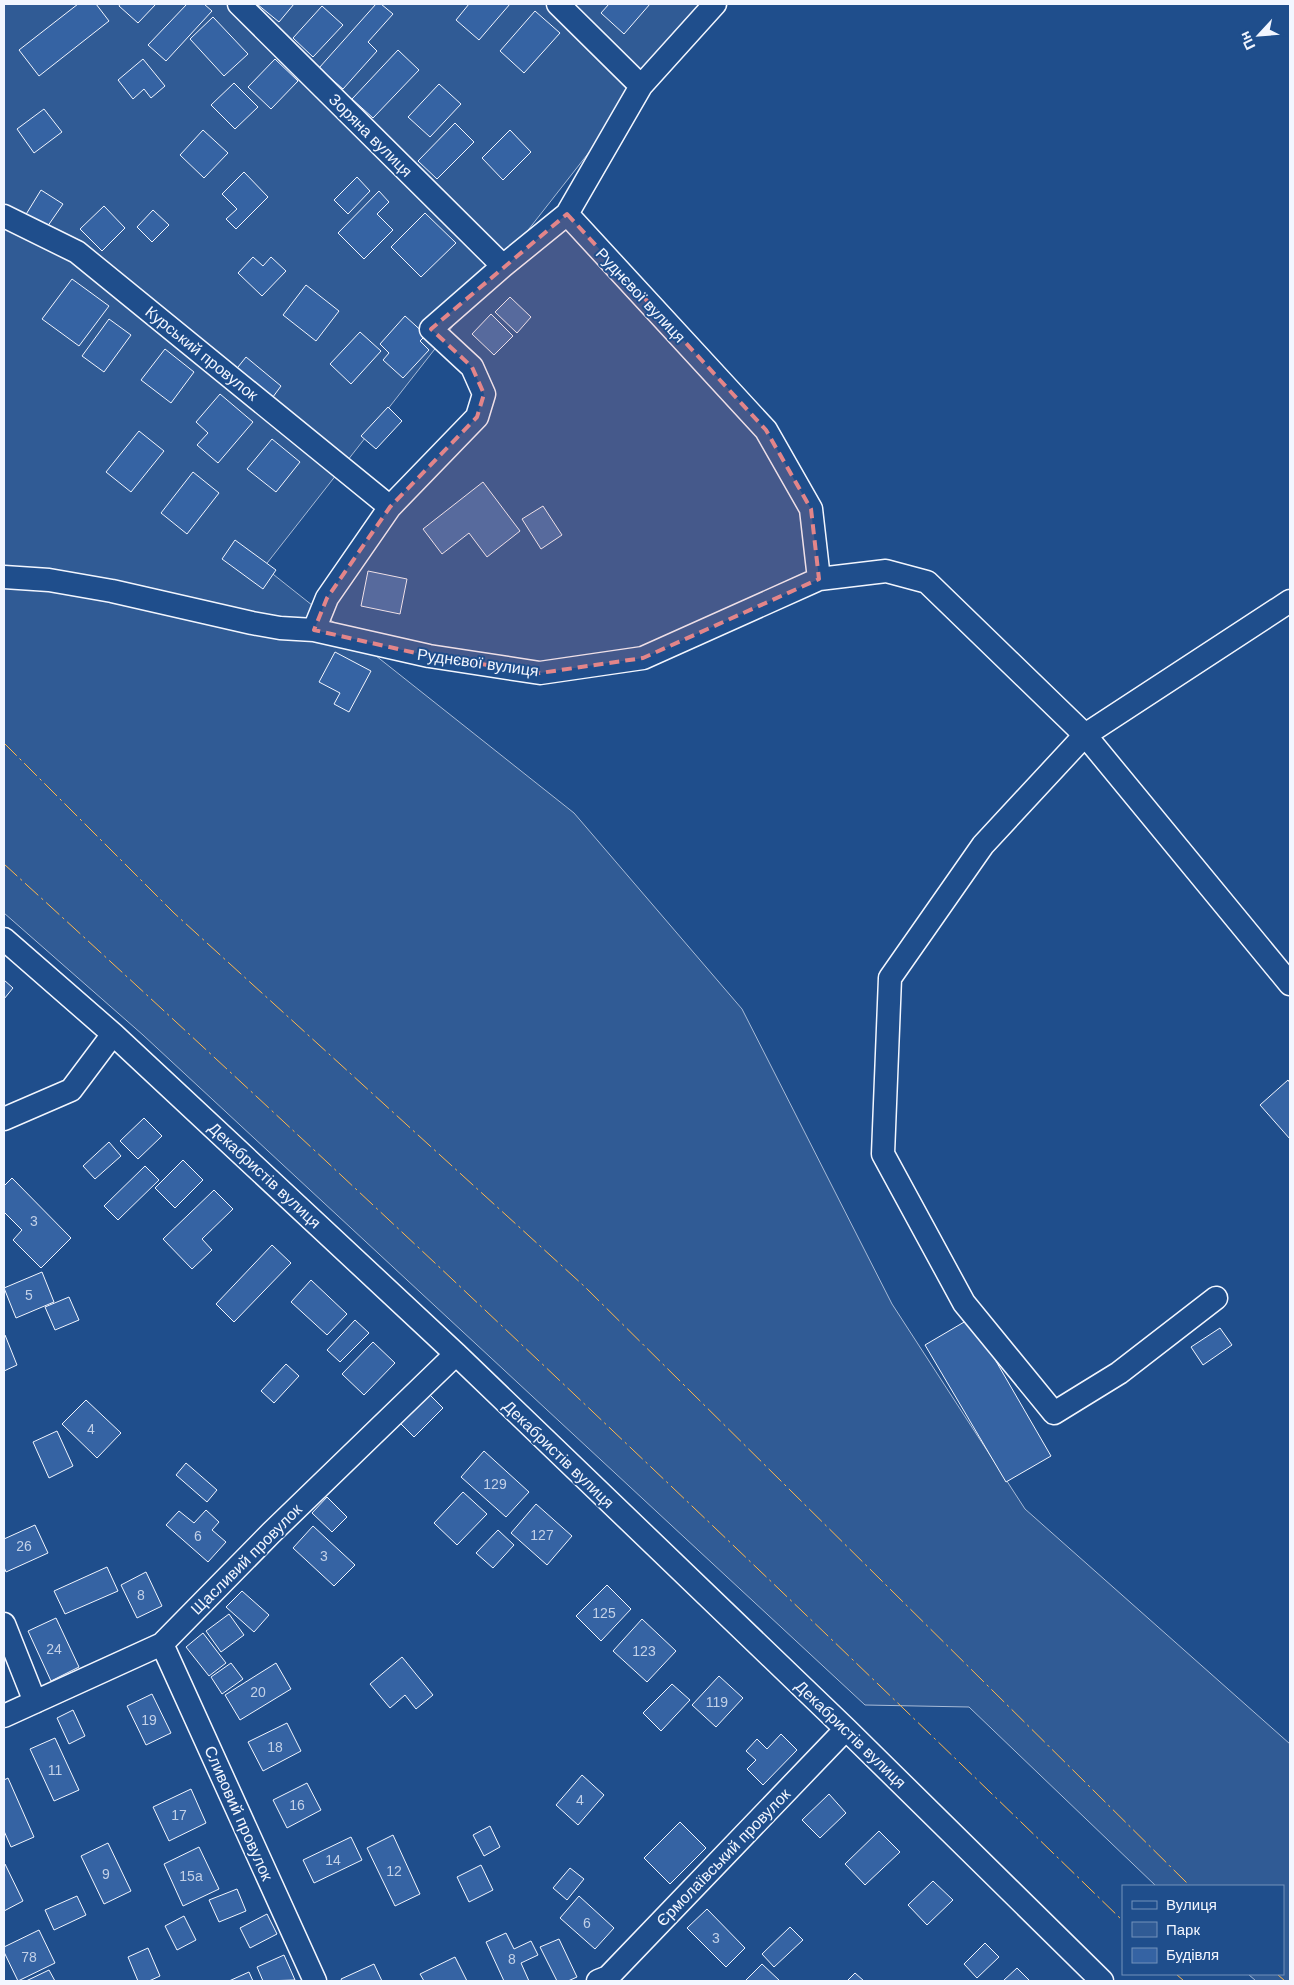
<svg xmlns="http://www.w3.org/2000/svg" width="1294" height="1985" font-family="Arial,sans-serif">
  <rect width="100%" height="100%" fill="#1f4e8c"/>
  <path fill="#305b95" stroke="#a8bbd7" d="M 4,4 L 710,4 L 641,86 L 264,567 L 574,813 L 742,1009 L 892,1304 L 1025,1509 L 1290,1744 L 1290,1981 L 1256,1981 L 1248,1974 L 1283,1974 L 1283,1886 L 1156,1886 L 969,1707 L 865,1705 L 143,1035 L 4,913 Z"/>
  <path fill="#3563a3" stroke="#f2f6ff" d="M 78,4 L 96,4 L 109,21 L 39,76 L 19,50 Z
    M 120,4 L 156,4 L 138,23 L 119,6 Z
    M 187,4 L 204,4 L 212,11 L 166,61 L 148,45 Z
    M 257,4 L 294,4 L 279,22 Z
    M 376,4 L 381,4 L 393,14 L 368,42 L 377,51 L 343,89 L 319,68 Z
    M 469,4 L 510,4 L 479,40 L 456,20 Z
    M 609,4 L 650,4 L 624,34 L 601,13 Z
    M 322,6 L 343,25 L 313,57 L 293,38 Z
    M 535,11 L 560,33 L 524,73 L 500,51 Z
    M 213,17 L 248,54 L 224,76 L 190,39 Z
    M 398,50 L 419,70 L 373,118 L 352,99 Z
    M 143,59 L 165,86 L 151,98 L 144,89 L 133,99 L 118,80 Z
    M 275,59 L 298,81 L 271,109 L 248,87 Z
    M 234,83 L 258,107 L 235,129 L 211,105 Z
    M 439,84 L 461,104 L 430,137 L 408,117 Z
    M 44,109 L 62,132 L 34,153 L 17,129 Z
    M 455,123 L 474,142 L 437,179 L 418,161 Z
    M 203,130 L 228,153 L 204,178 L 180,155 Z
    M 510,130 L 531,152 L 503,180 L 482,158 Z
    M 244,172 L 268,197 L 236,229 L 226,219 L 237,209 L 222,194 Z
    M 357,177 L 370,191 L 348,214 L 334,200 Z
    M 41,190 L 63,204 L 45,230 L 25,216 Z
    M 379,191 L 389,202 L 377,214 L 393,230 L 364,259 L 338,233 Z
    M 104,206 L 125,228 L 102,251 L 80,229 Z
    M 153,210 L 169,225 L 152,242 L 137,227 Z
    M 425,213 L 456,243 L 421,277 L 391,247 Z
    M 253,257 L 263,266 L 271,257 L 286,271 L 262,296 L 238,273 Z
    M 72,279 L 109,306 L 79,346 L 42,319 Z
    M 306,285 L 339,311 L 316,341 L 283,315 Z
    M 510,297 L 531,317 L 517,333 L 495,312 Z
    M 491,314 L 513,336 L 494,355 L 472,334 Z
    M 405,316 L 426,335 L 420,341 L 429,350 L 403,378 L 383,360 L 389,353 L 380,344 Z
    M 109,319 L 131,335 L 104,372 L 82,356 Z
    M 360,332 L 381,351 L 351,384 L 330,364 Z
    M 165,349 L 194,372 L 171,403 L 141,380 Z
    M 246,357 L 281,386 L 270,401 L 234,372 Z
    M 220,394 L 253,422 L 218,463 L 197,445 L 208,433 L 196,422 Z
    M 388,407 L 402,421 L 376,449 L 361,436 Z
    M 139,431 L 164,451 L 131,492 L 106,472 Z
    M 272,439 L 300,462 L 276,492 L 247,469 Z
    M 193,472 L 219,493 L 187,534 L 161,513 Z
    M 483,482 L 520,531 L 487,557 L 469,533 L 442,554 L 423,529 Z
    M 543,506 L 562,535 L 541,549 L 522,519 Z
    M 235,540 L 276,570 L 263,589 L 222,559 Z
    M 368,571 L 407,579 L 400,614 L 361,606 Z
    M 335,652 L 371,671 L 349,712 L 334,704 L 340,693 L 319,682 Z
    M 4,980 L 13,988 L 4,999 Z
    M 1288,1080 L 1290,1083 L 1290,1139 L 1260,1105 Z
    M 144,1118 L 162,1136 L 138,1159 L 120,1141 Z
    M 109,1142 L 121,1156 L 95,1179 L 83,1166 Z
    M 183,1160 L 203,1180 L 175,1208 L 155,1188 Z
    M 145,1166 L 159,1180 L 118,1220 L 104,1206 Z
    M 12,1178 L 71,1238 L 41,1268 L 13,1240 L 22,1230 L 4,1212 L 4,1186 Z
    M 214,1190 L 233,1209 L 202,1239 L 212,1250 L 192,1269 L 163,1239 Z
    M 272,1245 L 291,1263 L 234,1322 L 216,1304 Z
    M 42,1272 L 54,1302 L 16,1318 L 4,1288 Z
    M 311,1280 L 347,1314 L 327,1335 L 291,1302 Z
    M 69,1297 L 79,1320 L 55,1330 L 45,1307 Z
    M 971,1318 L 1051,1456 L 1006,1482 L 925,1345 Z
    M 355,1320 L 369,1333 L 340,1362 L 327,1350 Z
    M 1220,1328 L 1232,1345 L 1203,1365 L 1191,1347 Z
    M 5,1335 L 17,1365 L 4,1371 L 4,1336 Z
    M 373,1342 L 395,1363 L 364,1395 L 342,1374 Z
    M 286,1364 L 299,1376 L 274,1403 L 261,1391 Z
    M 425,1390 L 443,1408 L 414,1437 L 396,1419 Z
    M 86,1400 L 121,1433 L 97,1458 L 62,1424 Z
    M 57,1431 L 73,1466 L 49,1478 L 33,1442 Z
    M 484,1451 L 529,1492 L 506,1517 L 461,1477 Z
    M 186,1463 L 217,1490 L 207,1502 L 176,1475 Z
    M 463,1492 L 487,1514 L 457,1545 L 434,1523 Z
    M 327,1497 L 347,1517 L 332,1532 L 312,1513 Z
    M 536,1504 L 572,1536 L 547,1565 L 511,1533 Z
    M 206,1510 L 219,1522 L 212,1530 L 226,1542 L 208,1562 L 166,1525 L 179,1511 L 194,1523 Z
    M 35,1525 L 48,1553 L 6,1572 L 4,1567 L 4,1539 Z
    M 313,1526 L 355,1565 L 334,1586 L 293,1548 Z
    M 498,1530 L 514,1545 L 493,1568 L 476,1553 Z
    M 107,1567 L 118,1591 L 65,1614 L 54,1591 Z
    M 146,1572 L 162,1606 L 137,1618 L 121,1585 Z
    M 607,1585 L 631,1609 L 601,1641 L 576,1616 Z
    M 242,1591 L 269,1615 L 254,1632 L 226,1607 Z
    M 229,1614 L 244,1635 L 221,1652 L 206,1631 Z
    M 56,1618 L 79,1667 L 51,1681 L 28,1631 Z
    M 642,1619 L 676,1651 L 647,1682 L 613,1651 Z
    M 203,1633 L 226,1663 L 209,1676 L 186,1647 Z
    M 402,1657 L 433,1695 L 416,1709 L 405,1695 L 390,1708 L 370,1684 Z
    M 231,1663 L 243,1679 L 222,1694 L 211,1677 Z
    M 276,1663 L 291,1689 L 240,1720 L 225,1695 Z
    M 719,1676 L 743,1698 L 716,1727 L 692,1705 Z
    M 672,1684 L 690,1700 L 661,1731 L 643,1713 Z
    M 152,1694 L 171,1733 L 146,1745 L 127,1706 Z
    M 73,1710 L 85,1736 L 69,1744 L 57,1718 Z
    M 287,1723 L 301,1751 L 263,1771 L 248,1742 Z
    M 781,1734 L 797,1750 L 763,1785 L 747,1769 L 756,1760 L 746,1751 L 757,1739 L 767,1749 Z
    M 55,1738 L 79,1790 L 54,1801 L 30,1749 Z
    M 582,1775 L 604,1795 L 578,1825 L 556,1805 Z
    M 8,1778 L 34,1837 L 11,1847 L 4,1831 L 4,1780 Z
    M 307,1783 L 321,1810 L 287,1828 L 273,1800 Z
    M 191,1789 L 206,1823 L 169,1841 L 153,1807 Z
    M 829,1794 L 846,1813 L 820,1838 L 802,1820 Z
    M 680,1822 L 706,1848 L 670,1884 L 644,1858 Z
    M 490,1826 L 500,1847 L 484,1856 L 473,1835 Z
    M 879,1831 L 900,1852 L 865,1885 L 845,1864 Z
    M 393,1835 L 420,1894 L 395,1906 L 367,1848 Z
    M 351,1837 L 362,1860 L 314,1883 L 303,1860 Z
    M 108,1843 L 131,1891 L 104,1904 L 81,1856 Z
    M 199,1847 L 219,1889 L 183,1906 L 164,1864 Z
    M 4,1864 L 5,1864 L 23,1901 L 4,1911 Z
    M 481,1865 L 493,1890 L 469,1902 L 457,1877 Z
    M 570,1868 L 584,1879 L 567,1900 L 553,1888 Z
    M 933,1881 L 953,1900 L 927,1925 L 908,1905 Z
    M 237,1889 L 246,1911 L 219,1922 L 209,1900 Z
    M 77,1896 L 86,1915 L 54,1930 L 45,1910 Z
    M 579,1896 L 614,1928 L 595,1949 L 560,1918 Z
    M 707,1909 L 745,1948 L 726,1967 L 687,1928 Z
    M 267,1914 L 277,1934 L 250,1948 L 240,1928 Z
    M 184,1916 L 196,1940 L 177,1950 L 165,1926 Z
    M 790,1927 L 803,1940 L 774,1967 L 762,1954 Z
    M 39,1930 L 55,1963 L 18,1981 L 4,1952 L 4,1947 Z
    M 506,1933 L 514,1949 L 531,1941 L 538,1955 L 521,1963 L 529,1981 L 504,1981 L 486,1942 Z
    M 559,1939 L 577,1977 L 568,1981 L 557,1981 L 540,1947 Z
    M 985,1943 L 999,1957 L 977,1978 L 964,1964 Z
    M 148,1948 L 160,1976 L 149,1981 L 138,1981 L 128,1957 Z
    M 284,1955 L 295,1980 L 263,1981 L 257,1967 Z
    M 455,1957 L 467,1981 L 424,1981 L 420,1974 Z
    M 374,1964 L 382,1981 L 342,1981 L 341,1979 Z
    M 762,1964 L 780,1981 L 745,1981 Z
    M 1017,1968 L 1030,1981 L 1003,1981 Z
    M 49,1970 L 55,1981 L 26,1981 Z
    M 249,1972 L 253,1981 L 229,1981 Z
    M 855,1973 L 864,1981 L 847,1981 Z"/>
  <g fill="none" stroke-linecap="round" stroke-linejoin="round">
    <defs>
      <path id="minor" d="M 239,4 L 503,266
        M 558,4 L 641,86
        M 4,216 L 77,252 L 390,507
        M 4,577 L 49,580 L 112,591 L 252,623 L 280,628 L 314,630 L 429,656 L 540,673 L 643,658 L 819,579 L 811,509 L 766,430 L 567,214
        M 819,579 L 886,571 L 927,582 L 1085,735 L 1290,984
        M 314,630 L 327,598 L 390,507 L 477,417 L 484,394 L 472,367 L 431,329 L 503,266 L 567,214 L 641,86 L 715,4
        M 4,939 L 113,1034 L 456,1354 L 846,1729 L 1102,1981
        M 4,1119 L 71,1090 L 113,1034
        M 1216,1298 L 1119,1373 L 1054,1413 L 964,1303 L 883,1154 L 890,978 L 983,845 L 1085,735 L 1290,601
        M 4,1624 L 35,1702
        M 162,1644 L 315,1981
        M 4,1716 L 162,1644 L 271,1533 L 456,1354
        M 598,1981 L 608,1977 L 846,1729"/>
    </defs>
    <use href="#minor" stroke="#f2f6ff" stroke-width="25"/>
    <use href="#minor" stroke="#1f4e8c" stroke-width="22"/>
    <path stroke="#ffb74d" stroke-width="1" stroke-dasharray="18 4 2.5 4" stroke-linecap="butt" d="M 4,743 L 174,913 L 584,1286 L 1190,1886
      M 4,864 C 383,1210 755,1563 1123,1921
      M 1176,1974 L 1184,1981
      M 1277,1974 L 1285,1981"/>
  </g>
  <path fill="#e38589" fill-opacity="0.2" stroke="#e38589" stroke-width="4" stroke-dasharray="10 6" stroke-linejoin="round" d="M 567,214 L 766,430 L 811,509 L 819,579 L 643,658 L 540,673 L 429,656 L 314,630 L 327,598 L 390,507 L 477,417 L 484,394 L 472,367 L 431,329 Z"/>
  <g text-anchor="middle" stroke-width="4" stroke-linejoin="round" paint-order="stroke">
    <g font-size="14" fill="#c3d1e8">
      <text x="34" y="1226">3</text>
      <text x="29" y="1300">5</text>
      <text x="91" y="1434">4</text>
      <text x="495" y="1489">129</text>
      <text x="542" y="1540">127</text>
      <text x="198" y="1541">6</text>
      <text x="24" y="1551">26</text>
      <text x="324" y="1561">3</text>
      <text x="141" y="1600">8</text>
      <text x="604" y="1618">125</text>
      <text x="54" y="1654">24</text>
      <text x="644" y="1656">123</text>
      <text x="258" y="1697">20</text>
      <text x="717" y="1707">119</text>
      <text x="149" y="1725">19</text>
      <text x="275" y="1752">18</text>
      <text x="55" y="1775">11</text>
      <text x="580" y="1805">4</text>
      <text x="297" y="1810">16</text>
      <text x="179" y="1820">17</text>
      <text x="333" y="1865">14</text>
      <text x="394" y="1876">12</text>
      <text x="106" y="1879">9</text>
      <text x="191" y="1881">15а</text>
      <text x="587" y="1928">6</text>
      <text x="716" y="1943">3</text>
      <text x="29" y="1962">78</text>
      <text x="512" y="1964">8</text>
    </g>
    <g font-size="16" fill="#f2f6ff" stroke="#1f4e8c">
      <text transform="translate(371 135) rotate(45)" y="6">Зоряна вулиця</text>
      <text transform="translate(641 295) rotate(47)" y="6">Руднєвої вулиця</text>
      <text transform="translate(202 353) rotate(39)" y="6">Курський провулок</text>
      <text transform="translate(478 662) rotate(8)" y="6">Руднєвої вулиця</text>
      <text transform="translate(265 1175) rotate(43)" y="6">Декабристів вулиця</text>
      <text transform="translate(559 1454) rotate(44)" y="6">Декабристів вулиця</text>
      <text transform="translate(246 1559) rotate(-45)" y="6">Щасливий провулок</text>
      <text transform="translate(851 1734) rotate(44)" y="6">Декабристів вулиця</text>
      <text transform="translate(239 1813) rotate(66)" y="6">Сливовий провулок</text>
      <text transform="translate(723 1857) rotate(-46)" y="6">Єрмолаївський провулок</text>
    </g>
  </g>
  <rect width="1294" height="1985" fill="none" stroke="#f2f6ff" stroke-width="10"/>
  <rect x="1122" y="1885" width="162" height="90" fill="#1f4e8c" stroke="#7391ba"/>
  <rect x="1132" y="1901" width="25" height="8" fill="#1f4e8c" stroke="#7391ba"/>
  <text x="1166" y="1910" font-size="15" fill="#f2f6ff">Вулиця</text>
  <rect x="1132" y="1922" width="25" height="15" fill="#305b95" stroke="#7391ba"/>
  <text x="1166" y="1935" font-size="15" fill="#f2f6ff">Парк</text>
  <rect x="1132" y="1948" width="25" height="15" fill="#3563a3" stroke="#7391ba"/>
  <text x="1166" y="1960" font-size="15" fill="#f2f6ff">Будівля</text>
  <g transform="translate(1259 35) rotate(244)" stroke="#1f4e8c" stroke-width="4" paint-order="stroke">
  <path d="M0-4L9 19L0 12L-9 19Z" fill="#f2f6ff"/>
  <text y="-8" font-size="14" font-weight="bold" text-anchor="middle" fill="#f2f6ff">Пн</text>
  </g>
</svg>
